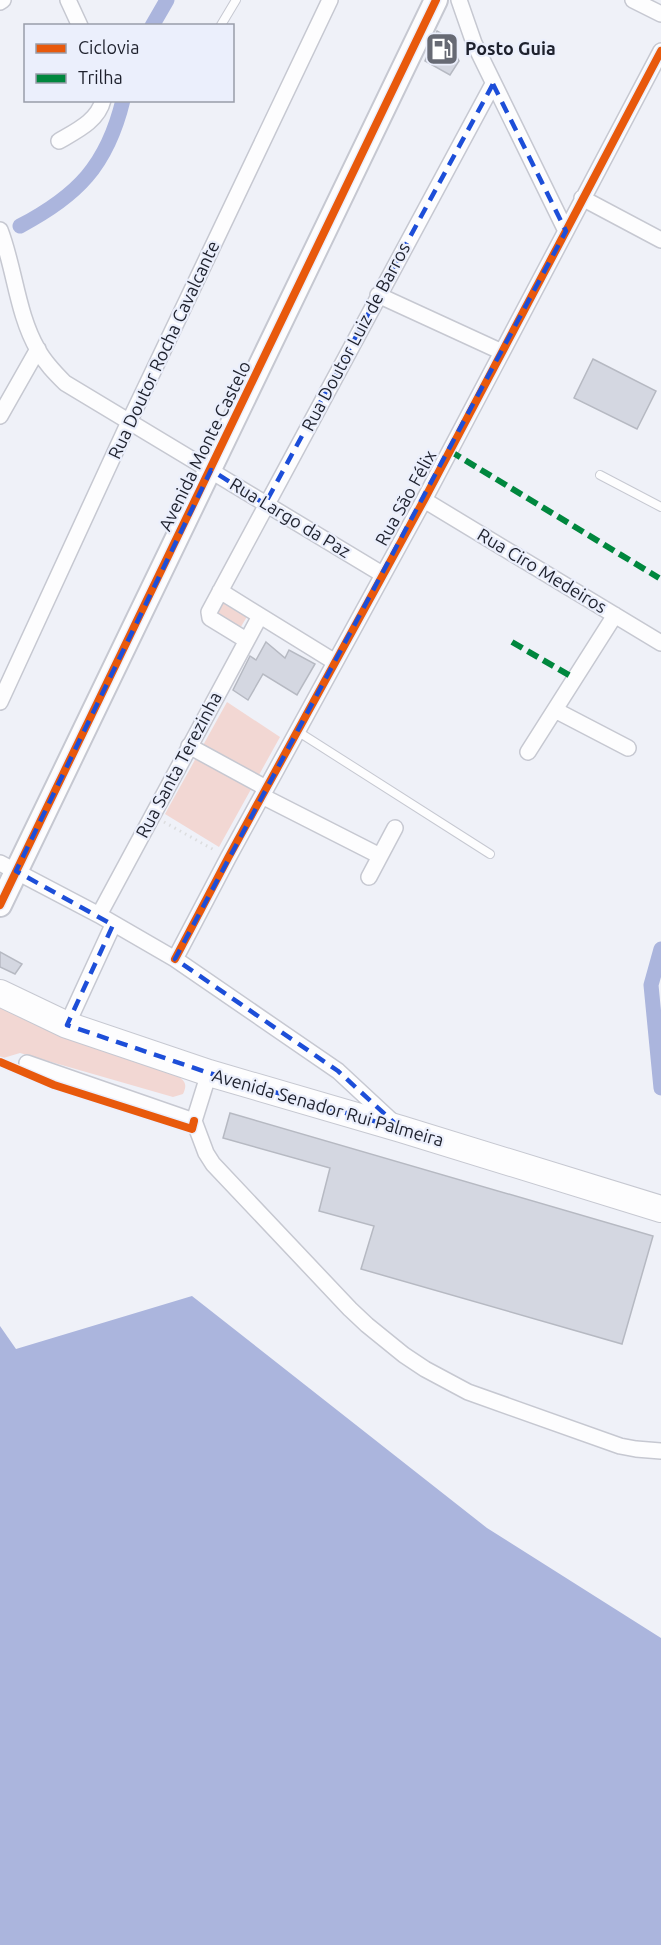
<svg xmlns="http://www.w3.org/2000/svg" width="661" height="1945" font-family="Ubuntu,sans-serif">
  <rect width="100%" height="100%" fill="#eff1f8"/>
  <path fill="#f2d7d3" d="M 223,598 L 248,615 L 239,630 L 212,615 Z
    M 227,702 L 280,737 L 219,847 L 165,814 Z
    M 0,1005 L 16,1013 L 178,1076 C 186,1082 187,1085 183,1094 L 173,1097 L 20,1053 L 0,1059 Z"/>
  <path fill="#abb5dd" d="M 192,1296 L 487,1528 L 661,1638 L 661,1945 L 0,1945 L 0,1326 L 16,1349 Z"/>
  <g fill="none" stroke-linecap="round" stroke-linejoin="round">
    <path stroke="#abb5dd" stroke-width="15" d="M 152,26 L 167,0
      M 20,226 C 77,196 107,166 123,100
      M 661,949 L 651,985 L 661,1088"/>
  </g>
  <path fill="#d4d7e1" stroke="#b6b9c2" stroke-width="1.5" d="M 437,31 L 447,37 L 459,61 L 450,75 L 425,61 Z
    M 593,359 L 656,391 L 637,429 L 574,398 Z
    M 266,642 L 285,658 L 289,650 L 315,664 L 297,695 L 263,674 L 248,700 L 233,690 L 250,656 L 256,660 Z
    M 0,952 L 22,964 L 15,974 L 0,967 Z
    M 230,1113 L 653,1236 L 622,1344 L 361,1269 L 374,1226 L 319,1211 L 330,1168 L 223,1138 Z"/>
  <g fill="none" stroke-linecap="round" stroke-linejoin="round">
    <defs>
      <path id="lane" d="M 221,25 L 236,0
        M 600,475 L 661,507
        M 297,731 L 490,854"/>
      <path id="street" d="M 68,0 L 80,26
        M 459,0 L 474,43 L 566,231
        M 633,0 L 661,14
        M 0,2 L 3,0
        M 59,141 C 76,131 98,121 103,100
        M 582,198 L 661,240
        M 0,230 C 15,269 17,314 38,350 C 45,363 55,373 65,383 L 382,574
        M 378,295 L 502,352
        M 0,416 L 38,349
        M 424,500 L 661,643
        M 220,591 L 335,662
        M 246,640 L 210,618 L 209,612 L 493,84
        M 0,702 L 129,422 L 330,0
        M 555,710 L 628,748
        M 189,746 L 266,788
        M 528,752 L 615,615
        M 262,796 L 380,856
        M 0,863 L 99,915 L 175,959 L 338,1071 L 394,1123
        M 369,877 L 395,828
        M 99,915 L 260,616
        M 175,959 L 228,858 L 424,500 L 661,51
        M 67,1025 L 113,925
        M 27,1063 L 194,1121
        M 209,1073 L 194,1121 L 206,1153 L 213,1164 L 350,1309 L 367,1325 L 404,1355 L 425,1369 L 468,1392 L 620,1446 L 636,1449 L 661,1451"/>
      <path id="secondary" d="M 0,905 L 436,0"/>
      <path id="primary" d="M 0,993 L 67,1025 L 209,1073 L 401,1129 L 661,1209"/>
    </defs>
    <use href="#lane" stroke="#c6c8d1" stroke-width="10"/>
    <use href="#street" stroke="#c6c8d1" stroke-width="18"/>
    <use href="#secondary" stroke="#c6c8d1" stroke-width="26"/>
    <use href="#primary" stroke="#c6c8d1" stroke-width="28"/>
    <path stroke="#dcdddf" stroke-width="3" stroke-dasharray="1.5 4.5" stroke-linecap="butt" d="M 164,822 L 216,851"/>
    <use href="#lane" stroke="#fdfdfe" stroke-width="8"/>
    <use href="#street" stroke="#fdfdfe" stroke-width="15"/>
    <use href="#secondary" stroke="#fdfdfe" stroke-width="22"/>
    <use href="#primary" stroke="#fdfdfe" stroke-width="26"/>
    <path stroke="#00873e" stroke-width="6" stroke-dasharray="12 6" stroke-linecap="butt" d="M 450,451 L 659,578
      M 512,642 L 574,678"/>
    <defs>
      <path id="cycleway" d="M 0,905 L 436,0
        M 175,959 L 228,858 L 424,500 L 661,51
        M 0,1062 L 54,1085 L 192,1129 L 194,1121"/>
    </defs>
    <use href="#cycleway" stroke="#ebeffc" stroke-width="11"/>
    <use href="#cycleway" stroke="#e8590c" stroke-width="8"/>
  </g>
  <path fill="none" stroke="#1d4ed8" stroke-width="4.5" stroke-dasharray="12 8" stroke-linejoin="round" d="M 493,84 L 566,231 L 175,959 L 338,1071 L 401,1129 L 209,1073 L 67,1025 L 113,925 L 16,871 L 211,470 L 265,504 Z"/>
  <defs>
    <symbol id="fuel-square" viewBox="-11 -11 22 22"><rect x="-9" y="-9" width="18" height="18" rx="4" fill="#676a74" stroke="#ebeffc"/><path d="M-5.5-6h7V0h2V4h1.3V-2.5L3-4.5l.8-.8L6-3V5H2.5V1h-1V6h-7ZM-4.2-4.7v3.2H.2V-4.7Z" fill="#fff"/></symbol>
  </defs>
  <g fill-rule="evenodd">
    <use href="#fuel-square" x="423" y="30" width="38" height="38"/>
  </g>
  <g text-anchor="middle" stroke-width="4.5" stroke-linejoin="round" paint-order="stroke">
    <g font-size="18" font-weight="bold" fill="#1e212d" stroke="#ebeffc" text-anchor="start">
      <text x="465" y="55">Posto Guia</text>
    </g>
    <g font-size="18" fill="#1e212d" stroke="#ebeffc">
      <text transform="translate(356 337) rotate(-62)" y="6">Rua Doutor Luiz de Barros</text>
      <text transform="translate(164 350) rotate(-65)" y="6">Rua Doutor Rocha Cavalcante</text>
      <text transform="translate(205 446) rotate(-64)" y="6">Avenida Monte Castelo</text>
      <text transform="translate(406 498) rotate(-61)" y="6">Rua São Félix</text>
      <text transform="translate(290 518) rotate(31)" y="6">Rua Largo da Paz</text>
      <text transform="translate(542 571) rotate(31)" y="6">Rua Ciro Medeiros</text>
      <text transform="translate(179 765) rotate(-62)" y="6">Rua Santa Terezinha</text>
      <text transform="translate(328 1108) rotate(16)" y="6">Avenida Senador Rui Palmeira</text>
    </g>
  </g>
  <rect x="24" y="24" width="210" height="78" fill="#ebeffc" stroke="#999da9" stroke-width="1.5"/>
  <rect x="36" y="44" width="30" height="9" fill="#e8590c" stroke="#999da9" stroke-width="1.5"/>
  <text x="78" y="54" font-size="18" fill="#1e212d">Ciclovia</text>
  <rect x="36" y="74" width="30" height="9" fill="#00873e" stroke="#999da9" stroke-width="1.5"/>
  <text x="78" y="84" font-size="18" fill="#1e212d">Trilha</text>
</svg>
